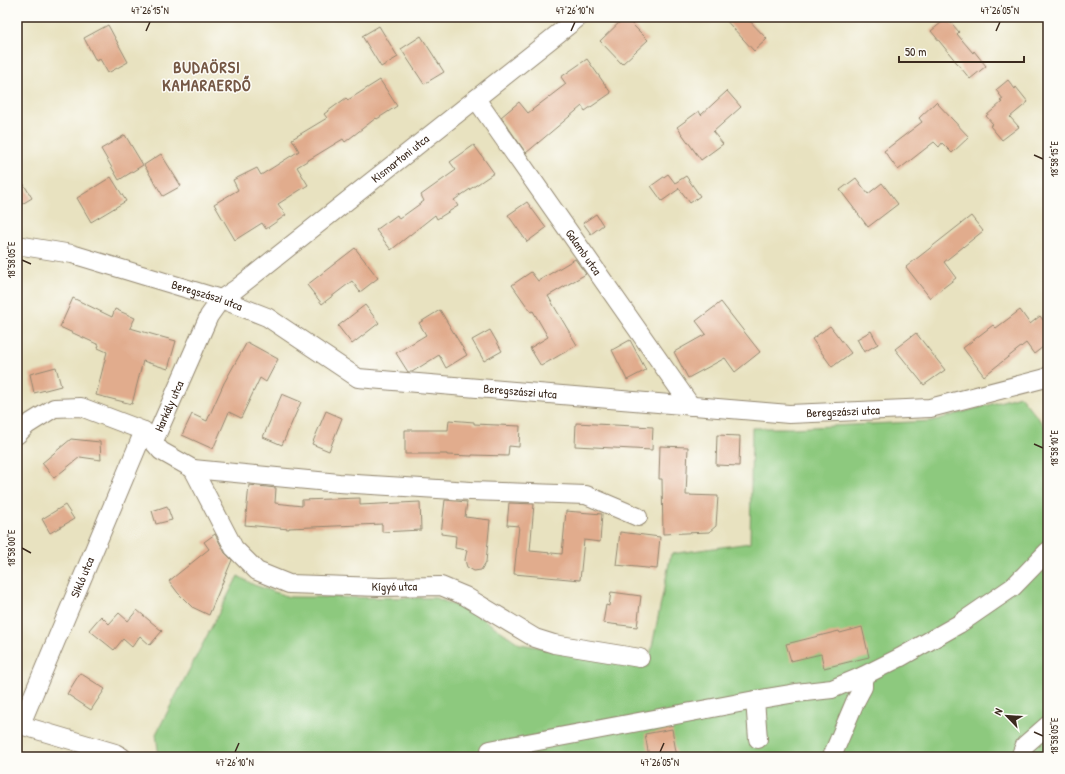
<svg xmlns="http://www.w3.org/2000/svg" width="1065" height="774" font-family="'Patrick Hand',sans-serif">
  <rect width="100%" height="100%" fill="#fdfcf7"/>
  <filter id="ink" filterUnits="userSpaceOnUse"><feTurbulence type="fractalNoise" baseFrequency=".025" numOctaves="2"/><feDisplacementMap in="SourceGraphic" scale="8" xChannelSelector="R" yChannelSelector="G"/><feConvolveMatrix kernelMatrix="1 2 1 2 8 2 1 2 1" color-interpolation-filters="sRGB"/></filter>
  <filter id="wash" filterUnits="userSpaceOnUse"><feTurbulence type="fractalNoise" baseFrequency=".012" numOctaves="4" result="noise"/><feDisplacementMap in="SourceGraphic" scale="16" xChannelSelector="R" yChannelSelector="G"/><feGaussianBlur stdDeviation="0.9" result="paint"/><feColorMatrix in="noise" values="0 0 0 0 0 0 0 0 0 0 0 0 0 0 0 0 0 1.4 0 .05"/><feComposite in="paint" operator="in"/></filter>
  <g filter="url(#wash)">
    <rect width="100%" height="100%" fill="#e8e2c0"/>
    <path fill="#8dc97e" stroke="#647a4e" d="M 1020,396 L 1048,430 L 1048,757 L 159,757 L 156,734 L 238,576 L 254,585 L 289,597 L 436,598 L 474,613 L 520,644 L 648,666 L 671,554 L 750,543 L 752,428 L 792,428 L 932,421 Z"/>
    <g id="blocks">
      <path fill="#e1ac8d" d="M 625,17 L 648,40 L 622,64 L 600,41 Z
        M 723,17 L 746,17 L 767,39 L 754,51 Z
        M 947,18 L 959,32 L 957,34 L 973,53 L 974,51 L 986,66 L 970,79 L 931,31 Z
        M 108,25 L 128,62 L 108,73 L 100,59 L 96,61 L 84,38 Z
        M 379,26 L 398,57 L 381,67 L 362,36 Z
        M 421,36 L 444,72 L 424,84 L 401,49 Z
        M 587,59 L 611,93 L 585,111 L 582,106 L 526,153 L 501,117 L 519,102 L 528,113 L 566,84 L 561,77 Z
        M 380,80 L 397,106 L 377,119 L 376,118 L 345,142 L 343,139 L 297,167 L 308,185 L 278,204 L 286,215 L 266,229 L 262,223 L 235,240 L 214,204 L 238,190 L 233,180 L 257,168 L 261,175 L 299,151 L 292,139 L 327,118 L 324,114 L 346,98 L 348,100 Z
        M 1008,80 L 1015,89 L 1016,87 L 1028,102 L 1010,117 L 1019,127 L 1002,140 L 990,126 L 993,124 L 986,116 L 1002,102 L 1000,101 L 1003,99 L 996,90 Z
        M 727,91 L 741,107 L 713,132 L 723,144 L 701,160 L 677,127 L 699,111 L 701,115 Z
        M 936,102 L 969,137 L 952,153 L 942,143 L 939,147 L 934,142 L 898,170 L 884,151 L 922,122 L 919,118 Z
        M 125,135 L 143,165 L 119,180 L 101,149 Z
        M 474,145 L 494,173 L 454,200 L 458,206 L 437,219 L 435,215 L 391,250 L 376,230 L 397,215 L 399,219 L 424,201 L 421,195 L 456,170 L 450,162 Z
        M 161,154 L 181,186 L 163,196 L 144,165 Z
        M 17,173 L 32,198 L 17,207 Z
        M 668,174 L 675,183 L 686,176 L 700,196 L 690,203 L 678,187 L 679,189 L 662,201 L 651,186 Z
        M 111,177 L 126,201 L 91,222 L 77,198 Z
        M 856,178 L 868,194 L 882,183 L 898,204 L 868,227 L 840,190 Z
        M 527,202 L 546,228 L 527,242 L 508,215 Z
        M 596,214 L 603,225 L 591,234 L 583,223 Z
        M 971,216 L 983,231 L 944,262 L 956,278 L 930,298 L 906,267 Z
        M 355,248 L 378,278 L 360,292 L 352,281 L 322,304 L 307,285 Z
        M 575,259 L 586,274 L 548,296 L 577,345 L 541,366 L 530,348 L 548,337 L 533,311 L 531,312 L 512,285 L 531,272 L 538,281 Z
        M 73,298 L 112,317 L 115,309 L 135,318 L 130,328 L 176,341 L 168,369 L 143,361 L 132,404 L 96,395 L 107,352 L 98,348 L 99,345 L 60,327 Z
        M 721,302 L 760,352 L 735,372 L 725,358 L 688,378 L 674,352 L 706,334 L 696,321 Z
        M 365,305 L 379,323 L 352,344 L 338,326 Z
        M 440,310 L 467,355 L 446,368 L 439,355 L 412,372 L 408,372 L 396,353 L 426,335 L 419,323 Z
        M 1020,310 L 1030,324 L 1040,316 L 1048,326 L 1048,343 L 1034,354 L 1026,343 L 984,376 L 963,348 L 993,325 L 996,328 Z
        M 830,326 L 851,353 L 832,367 L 812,339 Z
        M 490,330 L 502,351 L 484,361 L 472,340 Z
        M 871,331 L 878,344 L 864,352 L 857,339 Z
        M 916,333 L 945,370 L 924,385 L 895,349 Z
        M 630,340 L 646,370 L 627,380 L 612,350 Z
        M 247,342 L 278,359 L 266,382 L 260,378 L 241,418 L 229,412 L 213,449 L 182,435 L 192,414 L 207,421 L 224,383 Z
        M 56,367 L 61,386 L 34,393 L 30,374 Z
        M 282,394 L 301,402 L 282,445 L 263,437 Z
        M 326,411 L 342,418 L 329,451 L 312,444 Z
        M 449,420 L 474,422 L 474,424 L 520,426 L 519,447 L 509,446 L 508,456 L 472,455 L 472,456 L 447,455 L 447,454 L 405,454 L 405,430 L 448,430 Z
        M 576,423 L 653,427 L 652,450 L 575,446 Z
        M 717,435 L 740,436 L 739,466 L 716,465 Z
        M 71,439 L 100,442 L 101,460 L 80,457 L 54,478 L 42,463 Z
        M 660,446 L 688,447 L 686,495 L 718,496 L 716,526 L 709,532 L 663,534 L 662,479 L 659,479 Z
        M 249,485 L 276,488 L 275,503 L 302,506 L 302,500 L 360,498 L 360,505 L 420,502 L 421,530 L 382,532 L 382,524 L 289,528 L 289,529 L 245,525 Z
        M 445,500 L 467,502 L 465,517 L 490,520 L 486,562 L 481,570 L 474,571 L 467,567 L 465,560 L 467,550 L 455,548 L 456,536 L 441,534 Z
        M 509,503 L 534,504 L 530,551 L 562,554 L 566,511 L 602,514 L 600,542 L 584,540 L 580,580 L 514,574 L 519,526 L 507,525 Z
        M 65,505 L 74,519 L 50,533 L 42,519 Z
        M 167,506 L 172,520 L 156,524 L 152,511 Z
        M 620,532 L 660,537 L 657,569 L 616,565 Z
        M 215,534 L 225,553 L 232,560 L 209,615 L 192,607 L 178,593 L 169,581 L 209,549 L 204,542 Z
        M 611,592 L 641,596 L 637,627 L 603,623 L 606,605 L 609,606 Z
        M 137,610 L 162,631 L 150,645 L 140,636 L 132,647 L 123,639 L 114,650 L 89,630 L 101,616 L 109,624 L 119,613 L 128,621 Z
        M 862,627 L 869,657 L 824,668 L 821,654 L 791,661 L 786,644 L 839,631 L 840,633 Z
        M 80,673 L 105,689 L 91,710 L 67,694 Z
        M 672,729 L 677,757 L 649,757 L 645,734 Z"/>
    </g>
  </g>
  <g filter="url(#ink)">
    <use href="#blocks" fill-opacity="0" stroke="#92866f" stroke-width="1"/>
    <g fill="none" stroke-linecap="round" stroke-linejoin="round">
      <defs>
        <g id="minor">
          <path id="s1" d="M 476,99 L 691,406"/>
          <path id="s2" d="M 17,245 L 72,254 L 221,299 L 267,317 L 358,378 L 789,414 L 930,408 L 1046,378 L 1048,376"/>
          <path id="s3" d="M 17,435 L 27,425 L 54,408 L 81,407 L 144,431 L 161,451 L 193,469 L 234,548 L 257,571 L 289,584 L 380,587 L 441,586 L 465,596 L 535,638 L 554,644 L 640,658"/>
          <path id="s4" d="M 154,441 L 209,316 L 221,299 L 236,289 L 579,17"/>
          <path d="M 193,469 L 339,483 L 471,491 L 586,495 L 638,517"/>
          <path d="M 17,724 L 115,753 L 122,757"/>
          <path id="s5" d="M 21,724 L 144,431"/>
          <path d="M 758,739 L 755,700 L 796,693 L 832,689 L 863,676 L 901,657 L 959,624 L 1013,587 L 1048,551"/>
          <path d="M 491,757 L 490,750 L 755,700"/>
          <path d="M 833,757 L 833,754 L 855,702 L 863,687 L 863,676"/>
          <path d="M 1020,757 L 1025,745 L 1048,725"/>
        </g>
      </defs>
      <use href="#minor" stroke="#92866f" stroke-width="20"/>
      <use href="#minor" stroke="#fff" stroke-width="18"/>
    </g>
  </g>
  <path fill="none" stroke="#3b2a1e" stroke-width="1.5" d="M 146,31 L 150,22M 571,31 L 575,22M 996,31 L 1000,22M 1034,155 L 1043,159M 22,260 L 31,264M 1034,444 L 1043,448M 22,548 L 31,553M 1034,732 L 1043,736M 235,752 L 239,743M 660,752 L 664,743"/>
  <g text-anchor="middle" stroke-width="3" stroke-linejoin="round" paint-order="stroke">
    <g font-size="12" fill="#3b2a1e" stroke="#fdfcf7">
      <text dy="4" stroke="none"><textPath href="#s4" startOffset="385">Kismartoni utca</textPath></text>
      <text dy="4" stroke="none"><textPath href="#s1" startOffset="187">Galamb utca</textPath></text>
      <text dy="4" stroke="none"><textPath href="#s2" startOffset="197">Beregszászi utca</textPath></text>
      <text dy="4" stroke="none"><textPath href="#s2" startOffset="533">Beregszászi utca</textPath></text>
      <text dy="4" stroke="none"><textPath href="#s4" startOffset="38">Harkály utca</textPath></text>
      <text dy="4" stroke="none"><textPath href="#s2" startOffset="857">Beregszászi utca</textPath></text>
      <text dy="4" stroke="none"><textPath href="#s5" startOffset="159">Sikló utca</textPath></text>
      <text dy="4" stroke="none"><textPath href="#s3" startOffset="465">Kígyó utca</textPath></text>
    </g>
    <g font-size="16" font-weight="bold" letter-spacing="1" fill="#755845" stroke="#fdfcf7">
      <text x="207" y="73">BUDAÖRSI<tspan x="207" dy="18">KAMARAERDŐ</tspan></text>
    </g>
  </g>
  <rect width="1065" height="774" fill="none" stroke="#fdfcf7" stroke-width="44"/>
  <g transform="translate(1007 716) rotate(295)" stroke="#fdfcf7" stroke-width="3" paint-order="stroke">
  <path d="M0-3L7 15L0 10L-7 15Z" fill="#3b2a1e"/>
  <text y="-6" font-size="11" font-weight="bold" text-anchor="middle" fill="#3b2a1e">N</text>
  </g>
  <path d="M899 56v6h125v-6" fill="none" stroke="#3b2a1e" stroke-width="2"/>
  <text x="905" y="56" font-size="12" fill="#3b2a1e" stroke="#fdfcf7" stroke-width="3" paint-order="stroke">50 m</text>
  <rect x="22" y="22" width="1021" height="730" fill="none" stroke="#3b2a1e" stroke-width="1.5"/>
  <g font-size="10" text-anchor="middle" fill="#3b2a1e">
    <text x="150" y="14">47°26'15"N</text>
    <text x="575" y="14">47°26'10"N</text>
    <text x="1000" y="14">47°26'05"N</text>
    <text transform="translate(1054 159) rotate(-90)" y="4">18°58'15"E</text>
    <text transform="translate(11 260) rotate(-90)" y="4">18°58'05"E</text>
    <text transform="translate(1054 448) rotate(-90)" y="4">18°58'10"E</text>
    <text transform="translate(11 548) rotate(-90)" y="4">18°58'00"E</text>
    <text transform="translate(1054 736) rotate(-90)" y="4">18°58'05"E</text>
    <text x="235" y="766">47°26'10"N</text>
    <text x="660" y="766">47°26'05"N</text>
  </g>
</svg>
